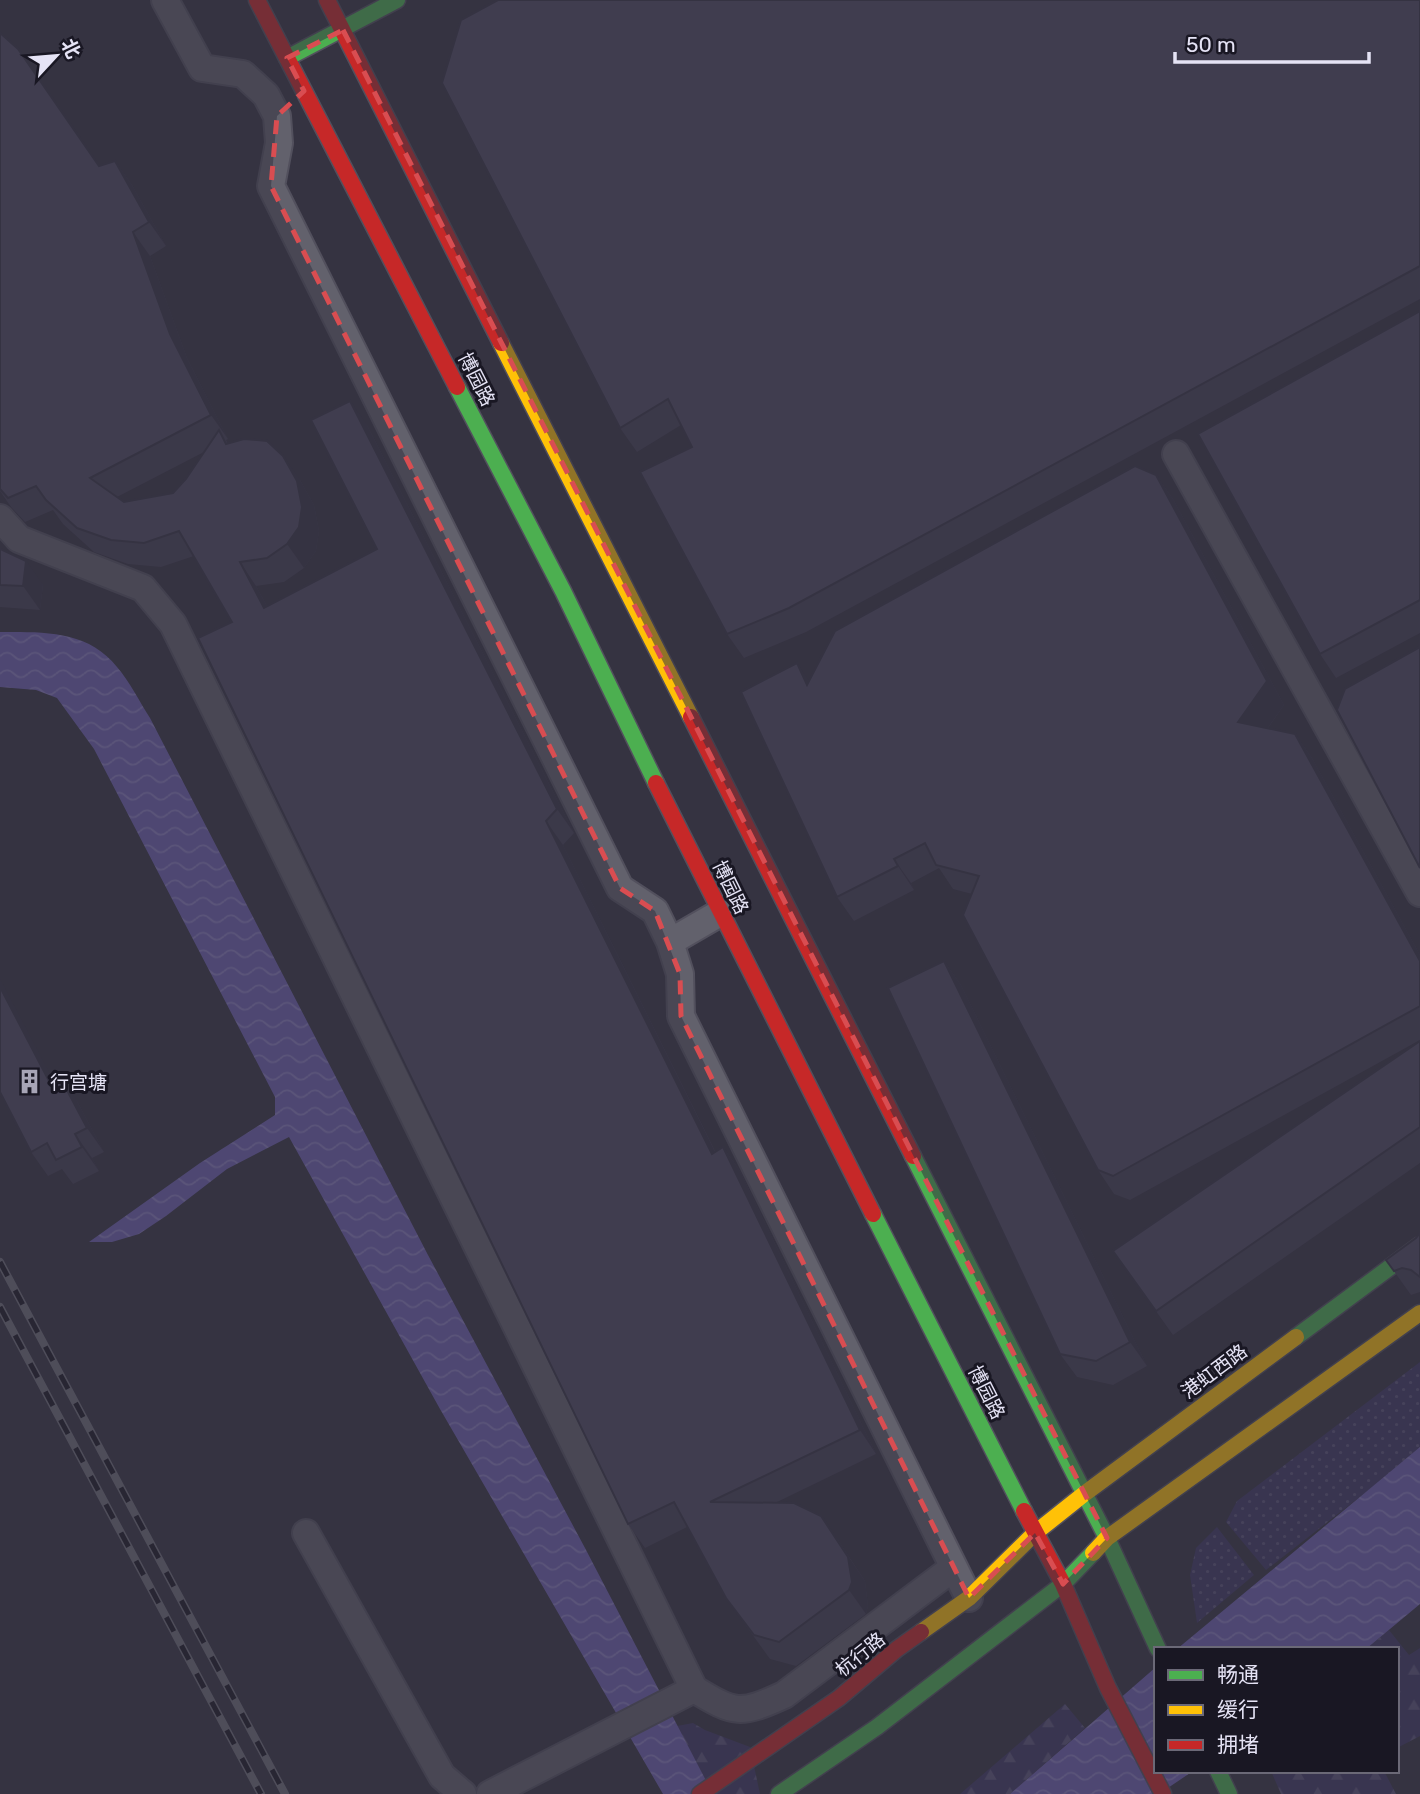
<svg xmlns="http://www.w3.org/2000/svg" width="1420" height="1794" font-family="Rubik,'Noto Sans SC',sans-serif">
  <defs>
    <pattern id="grass-dots" width="8" height="8" patternUnits="userSpaceOnUse" patternTransform="scale(1.75)"><rect width="8" height="8" fill="#3f3862"/><path d="M2 2h.1M6 6h.1" fill="none" stroke="#5b5579" stroke-width="1.8" stroke-linecap="round"/></pattern>
    <pattern id="forest-firs" width="22" height="20" patternUnits="userSpaceOnUse" patternTransform="scale(1.75)"><rect width="22" height="20" fill="#3f3862"/><path d="M5 1l3.5 6h-7zM16 11l3.5 6h-7z" fill="#5b5579"/></pattern>
    <pattern id="water-waves" width="16" height="10" patternUnits="userSpaceOnUse" patternTransform="scale(1.75)"><rect width="16" height="10" fill="#6d60ad"/><path d="M0 5q4-4 8 0t8 0" fill="none" stroke="#897ebd"/></pattern>
  </defs>
  <rect width="100%" height="100%" fill="#353341"/>
  <path fill="url(#grass-dots)" d="M 1420,1362 L 1420,1450 L 1266,1570 L 1226,1522 L 1237,1501 Z
    M 1217,1527 L 1254,1575 L 1197,1623 L 1190,1575 L 1196,1548 Z"/>
  <path fill="url(#forest-firs)" d="M 1389,1630 L 1409,1655 L 1420,1648 L 1420,1736 L 1397,1748 L 1397,1649 L 1366,1649 Z
    M 1065,1704 L 1085,1728 L 1010,1794 L 960,1794 Z
    M 693,1723 L 705,1730 L 750,1747 L 760,1794 L 713,1794 L 677,1726 Z
    M 1271,1771 L 1384,1771 L 1396,1794 L 1281,1794 Z"/>
  <path fill="url(#water-waves)" d="M 0,632 C 43,632 88,630 117,667 C 130,682 139,701 150,718 L 428,1255 L 585,1548 L 713,1794 L 663,1794 L 440,1409 L 289,1137 L 227,1169 L 166,1216 L 139,1234 L 112,1242 L 89,1242 L 200,1163 L 275,1115 L 275,1097 L 94,749 L 57,698 L 36,690 L 0,687 Z
    M 1420,1447 L 1420,1604 L 1366,1649 L 1177,1649 Z
    M 1156,1667 L 1156,1771 L 1193,1771 L 1159,1794 L 1010,1794 Z"/>
  <g fill="none" stroke-linecap="round" stroke-linejoin="round">
    <defs>
      <path id="street" d="M 165,0 L 202,68 L 243,74 L 266,95 L 277,116 L 279,143 L 271,186 L 620,888 L 655,911 L 670,942 L 680,974 L 681,1016 L 969,1598
        M 1176,454 L 1420,893
        M 0,518 L 19,539 L 143,588 L 173,624 L 694,1689 C 735,1714 740,1715 784,1695 L 953,1568
        M 670,942 L 720,913
        M 306,1533 L 442,1776 L 463,1794
        M 490,1794 L 694,1689"/>
      <path id="fast" d="M 287,58 L 397,0
        M 457,387 L 563,591 L 656,783
        M 913,1156 L 1107,1538 L 1158,1649
        M 873,1214 L 1024,1511
        M 1296,1337 L 1420,1245
        M 1218,1771 L 1229,1794
        M 779,1794 L 877,1727 L 1063,1584 L 1093,1553"/>
      <path id="slow" d="M 501,343 L 691,717
        M 1093,1553 L 1107,1538 L 1420,1313
        M 921,1632 L 969,1598 L 1035,1533 L 1084,1494 L 1296,1337"/>
      <path id="jam" d="M 257,0 L 457,387
        M 327,0 L 501,343
        M 691,717 L 913,1156
        M 656,783 L 873,1214
        M 1024,1511 L 1063,1584 L 1108,1688 L 1163,1794
        M 700,1794 L 839,1698 L 897,1649 L 921,1632"/>
    </defs>
    <use href="#street" stroke="#52505d" stroke-width="30"/>
    <use href="#fast" stroke="#52505d" stroke-width="19"/>
    <use href="#slow" stroke="#52505d" stroke-width="19"/>
    <use href="#jam" stroke="#52505d" stroke-width="19"/>
    <use href="#street" stroke="#62616c" stroke-width="26"/>
    <use href="#fast" stroke="#4caf50" stroke-width="16"/>
    <use href="#slow" stroke="#ffc107" stroke-width="16"/>
    <use href="#jam" stroke="#c62828" stroke-width="16"/>
    <defs>
      <path id="rail" d="M 0,1262 L 285,1794
        M 0,1307 L 261,1794"/>
    </defs>
    <use href="#rail" stroke="#6e6d77" stroke-width="8"/>
    <use href="#rail" stroke="#191723" stroke-width="5" stroke-dasharray="16" stroke-linecap="butt"/>
  </g>
  <path fill="#444053" fill-rule="evenodd" d="M 1420,0 L 1420,299 L 806,632 L 744,658 L 727,634 L 692,447 L 681,425 L 637,452 L 620,428 L 442,83 Z
    M 0,33 L 99,166 L 115,161 L 132,185 L 166,246 L 150,256 L 187,358 L 228,439 L 226,440 L 228,444 L 300,480 L 314,505 L 319,531 L 316,551 L 304,568 L 284,582 L 256,586 L 267,606 L 377,549 L 367,425 L 574,833 L 563,845 L 715,1151 L 723,1147 L 740,1171 L 876,1454 L 775,1503 L 838,1540 L 865,1581 L 868,1606 L 866,1614 L 796,1666 L 770,1659 L 726,1598 L 687,1527 L 645,1548 L 628,1524 L 232,622 L 194,556 L 161,567 L 128,564 L 94,552 L 63,524 L 53,510 L 25,522 L 11,507 L 0,491 ZM 204,452 L 186,479 L 173,493 L 124,502 L 117,497 Z
    M 1420,311 L 1420,633 L 1336,678 L 1320,654 Z
    M 1156,475 L 1173,499 L 1284,705 L 1268,728 L 1295,734 L 1312,758 L 1420,955 L 1420,1040 L 1130,1200 L 1114,1194 L 1098,1170 L 972,894 L 953,889 L 939,868 L 911,883 L 914,890 L 854,921 L 837,897 L 810,681 Z
    M 0,549 L 43,585 L 40,610 L 0,607 Z
    M 944,961 L 961,985 L 1147,1366 L 1113,1385 L 1077,1377 L 1060,1354 Z
    M 1420,1041 L 1420,1163 L 1173,1335 L 1113,1251 Z
    M 53,1081 L 77,1101 L 104,1152 L 92,1158 L 99,1171 L 73,1184 L 62,1169 L 48,1176 L 31,1152 Z
    M 1420,1233 L 1420,1292 L 1411,1295 L 1386,1260 L 1416,1238 Z"/>
  <path fill="#373444" d="M 115,161 L 132,185 L 166,246 L 149,222 Z
    M 133,232 L 150,256 L 187,358 L 228,439 L 211,415 L 170,334 Z
    M 350,401 L 367,425 L 574,833 L 557,809 Z
    M 283,456 L 300,480 L 314,505 L 319,531 L 316,551 L 304,568 L 287,544 Z
    M 1156,475 L 1173,499 L 1284,705 L 1255,746 L 1238,722 Z
    M 26,561 L 43,585 L 40,610 L 23,586 Z
    M 240,562 L 256,586 L 281,632 L 264,608 Z
    M 797,663 L 813,687 L 807,685 Z
    M 1295,734 L 1312,758 L 1420,955 L 1420,961 Z
    M 546,821 L 563,845 L 728,1178 L 712,1154 Z
    M 894,859 L 911,883 L 914,890 L 898,866 Z
    M 944,961 L 961,985 L 1147,1366 L 1130,1342 Z
    M 0,979 L 67,1107 L 50,1083 L 0,987 Z
    M 60,1077 L 77,1101 L 104,1152 L 87,1128 Z
    M 75,1134 L 92,1158 L 99,1171 L 82,1147 Z
    M 723,1147 L 740,1171 L 876,1454 L 860,1430 Z
    M 821,1516 L 865,1581 L 868,1606 L 866,1614 L 849,1590 Z"/>
  <path fill="#4f4b61" stroke="#373444" stroke-width="2" d="M 498,0 L 1420,0 L 1420,266 L 789,608 L 727,634 L 640,472 L 692,447 L 668,399 L 620,428 L 442,83 L 461,20 Z
    M 0,33 L 18,49 L 99,166 L 115,161 L 149,222 L 133,232 L 170,334 L 211,415 L 90,478 L 124,502 L 173,493 L 186,479 L 219,430 L 226,444 L 244,439 L 267,441 L 283,456 L 297,481 L 302,507 L 299,527 L 287,544 L 267,558 L 240,562 L 264,608 L 377,549 L 311,420 L 350,401 L 557,809 L 546,821 L 712,1154 L 723,1147 L 860,1430 L 710,1502 L 794,1503 L 821,1516 L 848,1557 L 852,1582 L 849,1590 L 779,1642 L 754,1635 L 726,1598 L 674,1502 L 628,1524 L 198,638 L 232,622 L 179,531 L 144,543 L 111,540 L 77,528 L 46,500 L 36,486 L 8,498 L 0,489 Z
    M 1420,311 L 1420,600 L 1320,654 L 1198,434 Z
    M 1135,466 L 1156,475 L 1267,681 L 1238,722 L 1295,734 L 1420,961 L 1420,1006 L 1113,1176 L 1098,1170 L 963,915 L 979,876 L 936,865 L 925,843 L 894,859 L 898,866 L 837,897 L 741,692 L 797,663 L 807,685 L 835,631 Z
    M 0,549 L 26,561 L 23,586 L 0,585 Z
    M 1420,647 L 1420,868 L 1337,710 L 1345,689 Z
    M 944,961 L 1130,1342 L 1096,1361 L 1060,1354 L 888,988 Z
    M 0,987 L 50,1083 L 60,1077 L 87,1128 L 75,1134 L 82,1147 L 56,1160 L 47,1143 L 31,1152 L 0,1092 Z
    M 1420,1041 L 1420,1127 L 1156,1311 L 1113,1251 Z
    M 1420,1233 L 1420,1277 L 1411,1270 L 1402,1268 L 1394,1271 L 1386,1260 L 1416,1238 Z"/>
  <path d="M0 0H1420V1794H0ZM 343,30 L 1107,1538 L 1063,1584 L 1035,1533 L 969,1598 L 681,1016 L 680,974 L 655,911 L 620,888 L 271,186 L 277,116 L 304,91 L 287,58 Z" fill="#353341" fill-opacity=".55" fill-rule="evenodd"/>
  <path fill="none" stroke="#d94d51" stroke-width="5" stroke-dasharray="14 9" stroke-linejoin="round" d="M 343,30 L 1107,1538 L 1063,1584 L 1035,1533 L 969,1598 L 681,1016 L 680,974 L 655,911 L 620,888 L 271,186 L 277,116 L 304,91 L 287,58 Z"/>
  <defs>
    <symbol id="building-bare" viewBox="-9 -9 18 18"><path d="M-4-6H4V6H1V3H-1V6H-4ZM-2.5-4.3h1.7v1.8h-1.7ZM.8-4.3h1.7v1.8H.8ZM-2.5-1h1.7V.8h-1.7ZM.8-1h1.7V.8H.8Z" fill="#a7a5b6" stroke="#191723" stroke-width="2.5" paint-order="stroke"/></symbol>
  </defs>
  <g fill-rule="evenodd">
    <use href="#building-bare" x="12" y="1064" width="35" height="35"/>
  </g>
  <g text-anchor="middle" stroke-width="6" stroke-linejoin="round" paint-order="stroke">
    <g font-size="19" fill="#e5e3f5" stroke="#191723">
      <text transform="translate(477 379) rotate(63)" y="7">博园路</text>
      <text transform="translate(731 887) rotate(64)" y="7">博园路</text>
      <text transform="translate(1214 1371) rotate(-37)" y="7">港虹西路</text>
      <text transform="translate(987 1392) rotate(63)" y="7">博园路</text>
      <text transform="translate(860 1654) rotate(-39)" y="7">杭行路</text>
    </g>
    <g font-size="19" fill="#e5e3f5" stroke="#191723" text-anchor="start">
      <text x="50" y="1089">行宫塘</text>
    </g>
  </g>
  <rect x="1154" y="1647" width="245" height="126" fill="#191723" stroke="#6b6977" stroke-width="2"/>
  <rect x="1168" y="1670" width="35" height="10" fill="#4caf50" stroke="#6b6977" stroke-width="2"/>
  <text x="1217" y="1682" font-size="21" fill="#e5e3f5">畅通</text>
  <rect x="1168" y="1705" width="35" height="10" fill="#ffc107" stroke="#6b6977" stroke-width="2"/>
  <text x="1217" y="1717" font-size="21" fill="#e5e3f5">缓行</text>
  <rect x="1168" y="1740" width="35" height="10" fill="#c62828" stroke="#6b6977" stroke-width="2"/>
  <text x="1217" y="1752" font-size="21" fill="#e5e3f5">拥堵</text>
  <g transform="translate(56 56) rotate(64)" stroke="#191723" stroke-width="5" paint-order="stroke">
  <path d="M0-5L12 26L0 18L-12 26Z" fill="#e5e3f5"/>
  <text y="-10" font-size="19" font-weight="bold" text-anchor="middle" fill="#e5e3f5">北</text>
  </g>
  <path d="M1175 52v10h194v-10" fill="none" stroke="#e5e3f5" stroke-width="3.5"/>
  <text x="1186" y="52" font-size="21" fill="#e5e3f5" stroke="#191723" stroke-width="5" paint-order="stroke">50 m</text>
</svg>
